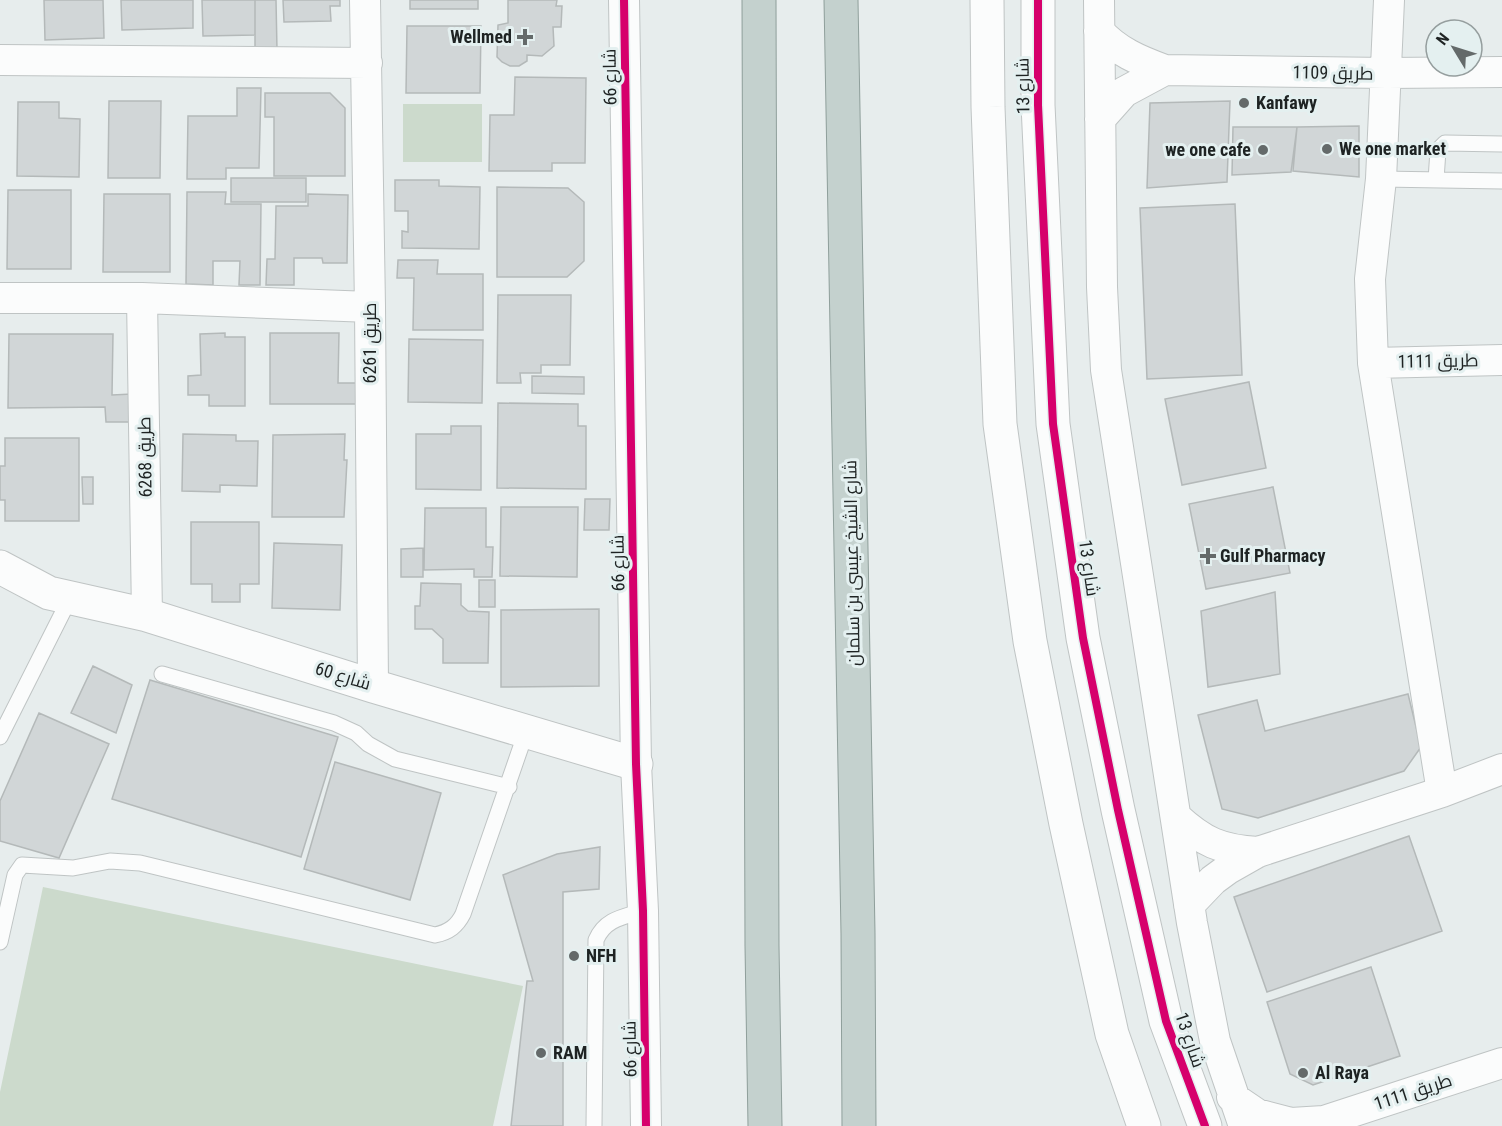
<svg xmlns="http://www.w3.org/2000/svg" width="1502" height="1126" font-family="'Roboto Condensed',Cairo,sans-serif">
  <rect width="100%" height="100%" fill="#e7eded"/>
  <path fill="#ccdacc" d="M 403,104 L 482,104 L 482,162 L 403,162 Z
    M 43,887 L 523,986 L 493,1126 L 0,1126 L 0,1092 Z"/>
  <path fill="#d1d6d7" stroke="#b4b9b9" stroke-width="1.5" d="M 44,0 L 103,0 L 104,38 L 45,40 Z
    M 121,0 L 193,0 L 193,28 L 122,30 Z
    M 202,0 L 255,0 L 255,35 L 203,36 Z
    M 255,0 L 276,0 L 277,50 L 255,51 Z
    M 283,0 L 340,0 L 340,6 L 330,6 L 331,21 L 284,22 Z
    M 410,0 L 478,0 L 478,9 L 410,9 Z
    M 508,0 L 557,0 L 556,6 L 562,6 L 561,27 L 553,27 L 554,46 L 542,56 L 527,55 L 527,61 L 519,66 L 510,66 L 502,62 L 497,57 L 498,25 L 508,23 Z
    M 407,26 L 481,26 L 480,93 L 406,93 Z
    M 515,77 L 586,78 L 585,163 L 552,163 L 552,171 L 489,171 L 490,115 L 514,115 Z
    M 237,88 L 261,88 L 259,168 L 226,168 L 226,179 L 187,179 L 188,116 L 237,116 Z
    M 265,93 L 330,93 L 345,108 L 345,176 L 274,176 L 274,117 L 265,117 Z
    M 109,101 L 161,101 L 160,178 L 108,178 Z
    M 1230,101 L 1227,182 L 1147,188 L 1150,103 Z
    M 18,102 L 59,102 L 59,118 L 80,119 L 79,177 L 17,176 Z
    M 1359,126 L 1359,177 L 1293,171 L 1297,127 Z
    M 1233,127 L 1297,127 L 1291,172 L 1232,175 Z
    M 231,178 L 306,178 L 306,202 L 231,202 Z
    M 395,180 L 439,180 L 439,186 L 480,187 L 479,249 L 402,248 L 402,231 L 408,232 L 408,211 L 395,211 Z
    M 497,187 L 568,188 L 584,202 L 584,261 L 567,277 L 497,277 Z
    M 8,190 L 71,190 L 71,269 L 7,269 Z
    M 187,192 L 226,192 L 225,204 L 261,204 L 260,285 L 239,285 L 240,261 L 213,261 L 213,285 L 186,284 Z
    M 104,194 L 170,194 L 170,272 L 103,272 Z
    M 308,194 L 348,195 L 347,263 L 323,263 L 322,258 L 294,258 L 294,285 L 266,285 L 267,259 L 275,259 L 276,206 L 308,206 Z
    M 1235,204 L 1242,375 L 1147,379 L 1140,208 Z
    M 398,260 L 438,260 L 437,274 L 483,274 L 483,330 L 413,330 L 414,278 L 397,278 Z
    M 498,295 L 571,295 L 570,365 L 541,365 L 541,373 L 520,373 L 521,383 L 497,383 Z
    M 225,333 L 225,337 L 245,337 L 245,406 L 209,406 L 209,395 L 188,395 L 188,376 L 201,375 L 200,334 Z
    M 270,333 L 339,333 L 338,383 L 357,383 L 357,404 L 270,404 Z
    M 9,334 L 113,334 L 112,395 L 132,394 L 132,422 L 106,422 L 105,407 L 8,408 Z
    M 409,339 L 483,340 L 482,403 L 408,402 Z
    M 532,376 L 584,377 L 584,394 L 532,393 Z
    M 1249,382 L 1266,468 L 1182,485 L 1165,399 Z
    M 498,403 L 578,404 L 578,426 L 586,426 L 586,489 L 497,488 Z
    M 451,426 L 481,426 L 481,490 L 416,489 L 416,434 L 451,434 Z
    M 183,434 L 236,435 L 236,441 L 258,441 L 257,486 L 220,485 L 220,492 L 182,491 Z
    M 345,434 L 344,460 L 347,460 L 344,517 L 272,517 L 273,435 Z
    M 5,438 L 79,438 L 79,521 L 5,521 L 5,500 L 0,500 L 0,466 L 5,466 Z
    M 82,477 L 93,477 L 93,504 L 83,504 Z
    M 1273,487 L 1290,573 L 1206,589 L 1189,504 Z
    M 585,499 L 610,499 L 609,530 L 584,530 Z
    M 501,507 L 578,507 L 577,577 L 500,576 Z
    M 425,508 L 486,508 L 486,547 L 493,547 L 492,577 L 474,577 L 474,569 L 424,570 Z
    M 191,522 L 259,522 L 259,584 L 240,584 L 240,602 L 212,602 L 212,584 L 191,584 Z
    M 274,543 L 342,545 L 340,610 L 272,608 Z
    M 423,548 L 423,577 L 401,577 L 401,549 Z
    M 479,580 L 495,580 L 495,607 L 479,607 Z
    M 421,583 L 461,584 L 461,605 L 468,611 L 489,612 L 488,663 L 443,663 L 443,639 L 432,629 L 415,629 L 415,606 L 420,606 Z
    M 1275,592 L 1280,674 L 1208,687 L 1201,611 Z
    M 599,609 L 599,686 L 501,687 L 501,610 Z
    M 93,666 L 132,685 L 116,733 L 71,713 Z
    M 150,680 L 338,737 L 301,857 L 112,799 Z
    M 1408,694 L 1421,747 L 1404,771 L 1258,818 L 1222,809 L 1198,715 L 1257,700 L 1265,731 Z
    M 39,713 L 109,744 L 59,858 L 0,841 L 0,801 Z
    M 335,762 L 441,793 L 410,900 L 304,869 Z
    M 1409,836 L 1442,931 L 1267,992 L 1234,897 Z
    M 600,847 L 599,889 L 563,892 L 563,1126 L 511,1126 L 527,981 L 533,981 L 503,875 L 557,854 Z
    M 1371,967 L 1400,1056 L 1313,1085 L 1290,1074 L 1267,1002 Z"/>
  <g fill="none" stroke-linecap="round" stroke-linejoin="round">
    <defs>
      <path id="service" d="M 1381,179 L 1502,181
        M 1436,180 L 1438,150 L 1445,143 L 1502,144
        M 162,674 L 334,723 L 356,733 L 368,744 L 395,759 L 509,787
        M 0,737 L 70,598
        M 0,942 L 15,875 L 22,865 L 73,868 L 110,861 L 140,863 L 435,935 C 449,932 457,926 463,914 L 526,732
        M 594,1126 L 596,940 C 605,919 623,917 643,911"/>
      <path id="minor" d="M 365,0 L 370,307 L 373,686
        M 624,0 L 636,764 L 643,911 L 646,1126
        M 1099,0 L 1102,287 L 1106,370 L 1192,923 L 1215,1041 L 1244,1126
        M 1389,0 L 1381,179 L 1370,279 L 1373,363 L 1442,792
        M 1099,31 C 1116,51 1140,61 1165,70 L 1387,73 L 1502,72
        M 0,60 L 367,63
        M 1100,119 L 1124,92 L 1165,70
        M 0,298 L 142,298 L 370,307
        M 142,298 L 147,615
        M 1373,363 L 1502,360
        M 1176,817 C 1203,842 1221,850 1258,852
        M 1189,905 L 1213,880 L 1228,869 L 1258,852 L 1442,792 L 1502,769
        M 1232,1097 L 1257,1114 L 1291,1123 L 1324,1121 L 1502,1063"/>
      <path id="tertiary" d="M 987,0 L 988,107 L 1000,424 L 1030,641 L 1066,824 L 1112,1034 L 1144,1126
        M 1038,0 L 1038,105 L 1053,424 L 1083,638 L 1118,810 L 1166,1021 L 1205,1126
        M 0,567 L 49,593 L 147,615 L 373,686 L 636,764"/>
      <path id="motorway" d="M 759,0 L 762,946 L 765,1126
        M 841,0 L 858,933 L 859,1126"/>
    </defs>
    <use href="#service" stroke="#bfc4c4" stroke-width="17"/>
    <use href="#minor" stroke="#bfc4c4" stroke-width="32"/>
    <use href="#tertiary" stroke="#bfc4c4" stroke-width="35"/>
    <use href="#motorway" stroke="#8f9f9b" stroke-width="35"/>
    <use href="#service" stroke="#fbfcfc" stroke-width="15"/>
    <use href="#minor" stroke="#fbfcfc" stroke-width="30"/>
    <use href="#tertiary" stroke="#fbfcfc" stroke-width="33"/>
    <use href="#motorway" stroke="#c4d1ce" stroke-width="33"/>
    <defs>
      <path id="cycleway" d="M 624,0 L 636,764 L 643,911 L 646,1126
        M 1038,0 L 1038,105 L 1053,424 L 1083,638 L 1118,810 L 1166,1021 L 1205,1126"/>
    </defs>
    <use href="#cycleway" stroke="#e4f0f0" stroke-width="11"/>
    <use href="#cycleway" stroke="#d6006c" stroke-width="8"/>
  </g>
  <g fill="#646a6a" stroke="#e4f0f0" stroke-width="2">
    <path d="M522 28h6v6h6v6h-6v6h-6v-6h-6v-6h6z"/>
    <circle cx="1244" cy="103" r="6"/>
    <circle cx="1327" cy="149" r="6"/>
    <circle cx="1263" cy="150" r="6"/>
    <path d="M1205 547h6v6h6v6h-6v6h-6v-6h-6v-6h6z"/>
    <circle cx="574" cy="956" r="6"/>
    <circle cx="541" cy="1053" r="6"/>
    <circle cx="1303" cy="1073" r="6"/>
  </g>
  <g text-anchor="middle" stroke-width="6" stroke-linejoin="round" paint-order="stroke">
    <g font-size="18" font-weight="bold" fill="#1e2323" stroke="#e4f0f0" text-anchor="start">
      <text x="512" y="43" text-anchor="end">Wellmed</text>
      <text x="1256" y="109">Kanfawy</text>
      <text x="1339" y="155">We one market</text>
      <text x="1251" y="156" text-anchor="end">we one cafe</text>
      <text x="1220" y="562">Gulf Pharmacy</text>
      <text x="586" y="962">NFH</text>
      <text x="553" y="1059">RAM</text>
      <text x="1315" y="1079">Al Raya</text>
    </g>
    <g font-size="18" fill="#1e2323" stroke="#e4f0f0">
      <text transform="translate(1333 73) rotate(1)" y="6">طريق 1109</text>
      <text transform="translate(610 77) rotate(-91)" y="6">شارع 66</text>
      <text transform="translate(1023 86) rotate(-91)" y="6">شارع 13</text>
      <text transform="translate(370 343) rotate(-90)" y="6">طريق 6261</text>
      <text transform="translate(1438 361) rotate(-1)" y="6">طريق 1111</text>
      <text transform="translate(145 457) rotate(-91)" y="6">طريق 6268</text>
      <text transform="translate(618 563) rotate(-91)" y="6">شارع 66</text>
      <text transform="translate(852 563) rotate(-91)" y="6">شارع الشيخ عيسى بن سلمان</text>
      <text transform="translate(1089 568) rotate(82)" y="6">شارع 13</text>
      <text transform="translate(343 676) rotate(17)" y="6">شارع 60</text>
      <text transform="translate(1190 1040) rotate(71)" y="6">شارع 13</text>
      <text transform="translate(630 1049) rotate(-91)" y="6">شارع 66</text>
      <text transform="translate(1413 1092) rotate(-18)" y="6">طريق 1111</text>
    </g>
  </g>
  <g transform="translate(1454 48) rotate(308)"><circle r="28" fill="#e4f0f0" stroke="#959e9e" stroke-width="1.5"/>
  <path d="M0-4.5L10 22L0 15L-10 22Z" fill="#646a6a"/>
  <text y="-9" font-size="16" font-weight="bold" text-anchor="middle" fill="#1e2323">N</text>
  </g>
</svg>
